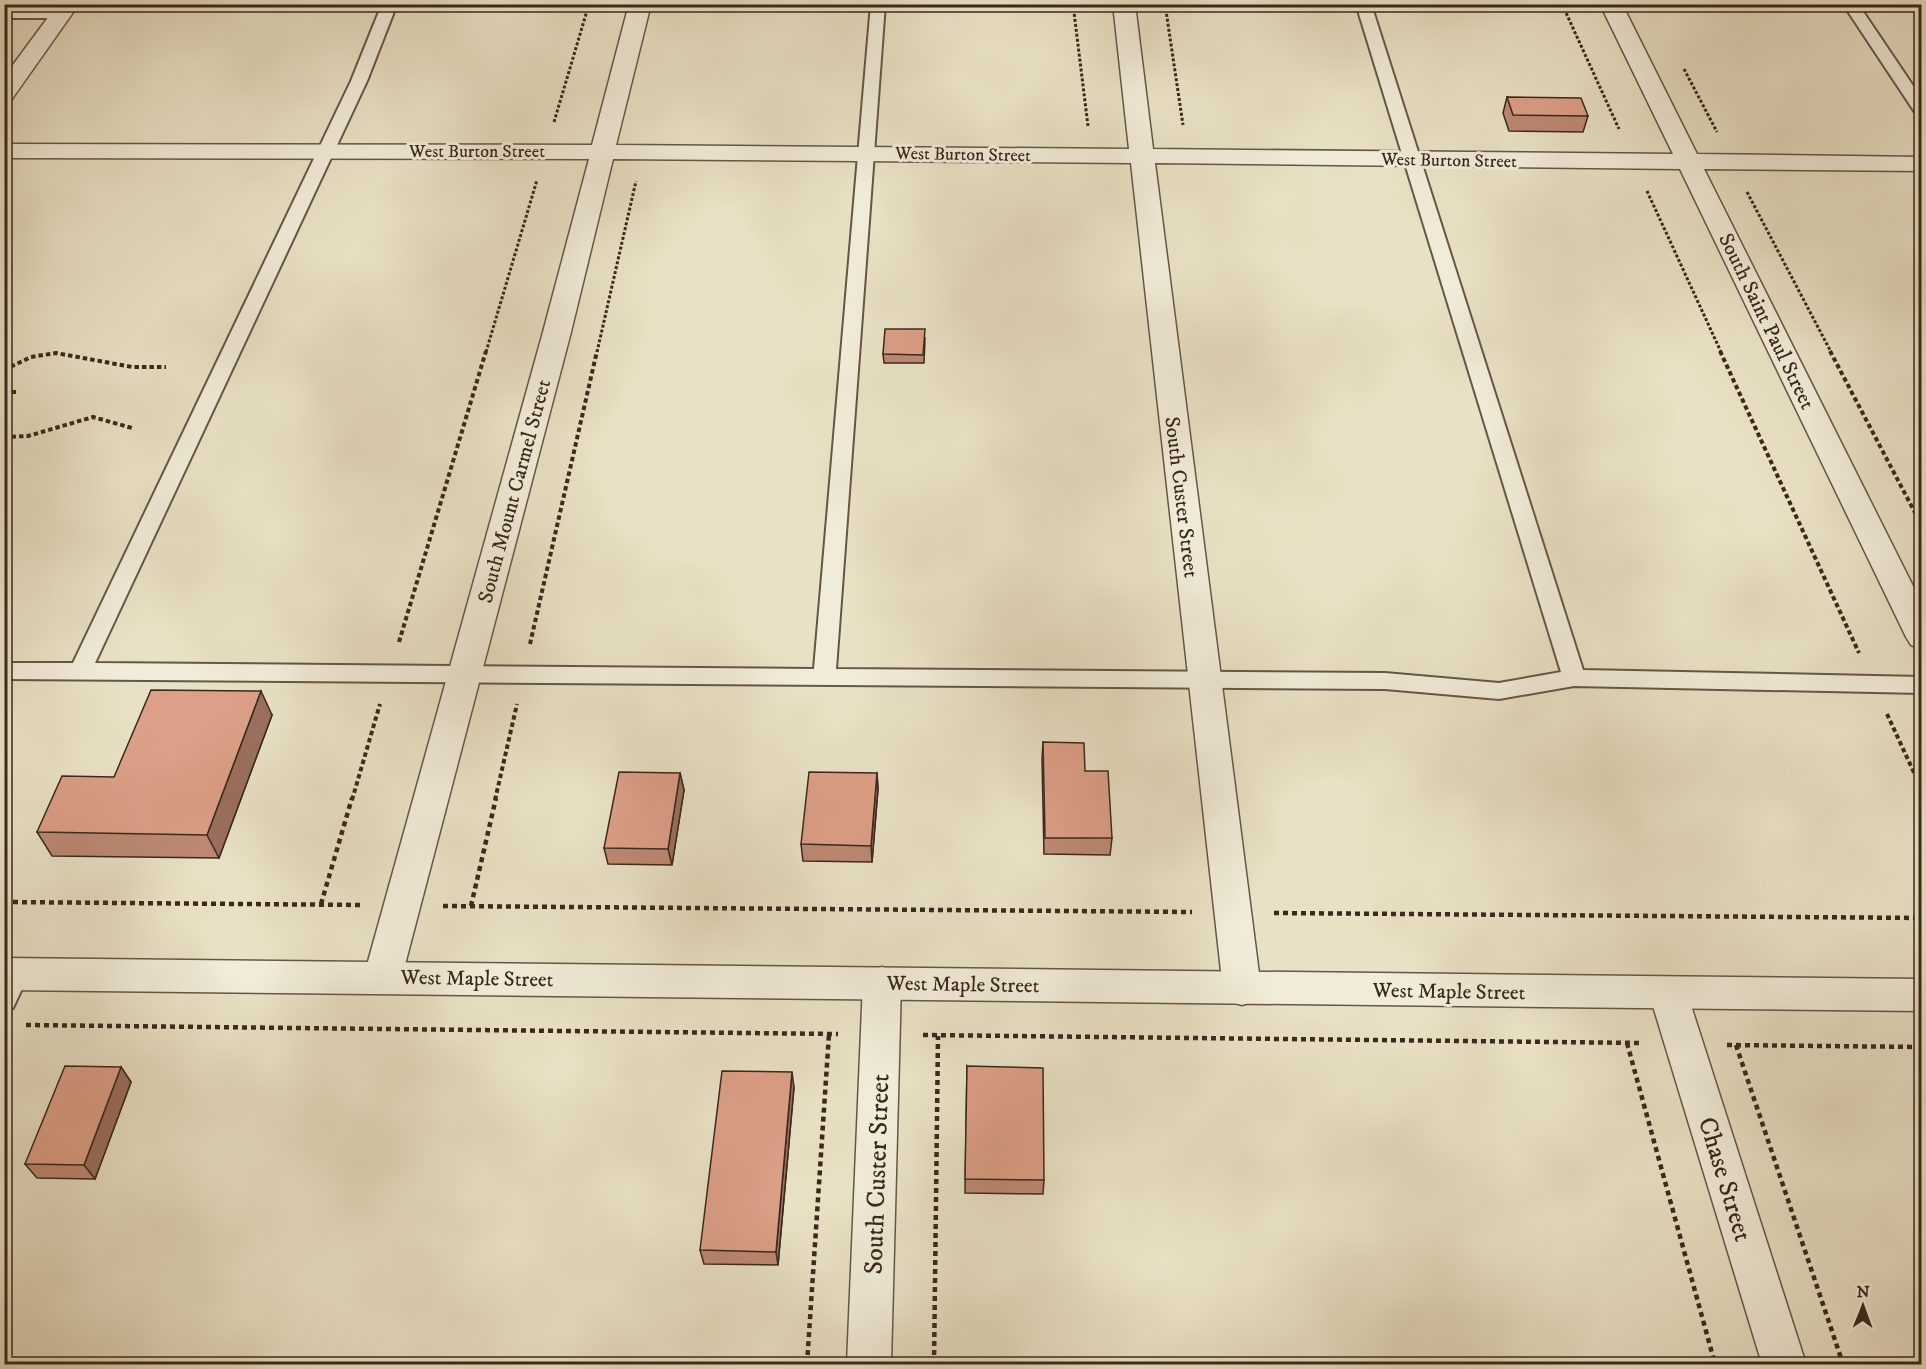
<svg xmlns="http://www.w3.org/2000/svg" width="1926" height="1369" font-family="'IM FELL DW Pica',serif">
  <rect width="100%" height="100%" fill="#e9e1c5"/>
  <filter id="stains"><feTurbulence type="fractalNoise" baseFrequency=".00333" numOctaves="4"/><feColorMatrix values="0 0 0 0 .2 0 0 0 0 .09 0 0 0 0 .02 0 0 0 .5 -.17"/></filter>
  <radialGradient id="worn" r=".72"><stop offset=".6" stop-color="#630" stop-opacity="0"/><stop offset="1" stop-color="#630" stop-opacity=".3"/></radialGradient>
  <g fill="none" stroke-linecap="round" stroke-linejoin="round">
    <defs>
      <path id="service" d="M 382,4 L 397,4 L 367,81 L 95,663 L 814,669 L 871,4 L 885,4 L 836,669 L 1385,673 L 1499,683 L 1561,672 L 1356,4 L 1371,4 L 1583,670 L 1922,677 L 1922,693 L 1574,686 L 1499,699 L 1385,689 L 4,679 L 4,663 L 73,663 L 351,81 Z
        M 1843,4 L 1858,4 L 1922,99 L 1922,116 L 1916,114 Z
        M 4,10 L 63,10 L 70,14 L 63,18 L 4,18 Z
        M 16,963 L 25,966 L 29,974 L 13,1008 L 4,1011 L 4,971 L 7,966 Z"/>
      <path id="minor" d="M 58,4 L 79,4 L 12,99 L 4,101 L 4,77 Z
        M 629,4 L 651,4 L 616,145 L 1129,149 L 1113,4 L 1135,4 L 1153,149 L 1673,154 L 1600,4 L 1622,4 L 1697,154 L 1922,157 L 1922,171 L 1704,169 L 1922,604 L 1922,649 L 1911,645 L 1906,637 L 1680,169 L 1155,163 L 1261,989 L 1255,1001 L 1242,1005 L 1229,1001 L 1223,989 L 1131,163 L 613,159 L 571,332 L 402,976 L 396,987 L 383,992 L 370,987 L 364,976 L 543,332 L 589,159 L 4,158 L 4,144 L 592,145 Z
        M 882,967 L 895,971 L 901,983 L 891,1364 L 847,1364 L 863,983 L 869,971 Z
        M 1668,977 L 1681,981 L 1687,993 L 1806,1364 L 1762,1364 L 1649,993 L 1655,981 Z"/>
      <path id="tertiary" d="M 4,958 L 1922,979 L 1922,1011 L 4,990 Z"/>
    </defs>
    <use href="#service" stroke="#665647" stroke-width="4"/>
    <use href="#minor" stroke="#665647" stroke-width="3"/>
    <use href="#tertiary" stroke="#665647" stroke-width="3"/>
    <path stroke="#3a281d" stroke-width="3" stroke-dasharray="3 2" stroke-linecap="butt" d="M 1073,4 L 1088,126
      M 1165,4 L 1183,125
      M 1562,4 L 1619,129
      M 1684,69 L 1717,132
      M 554,122 L 589,4
      M 1647,191 L 1721,352
      M 1747,192 L 1831,352
      M 486,352 L 537,180
      M 597,352 L 636,181"/>
    <path stroke="#3a281d" stroke-width="4" stroke-dasharray="4.5 3" stroke-linecap="butt" d="M 1720,351 L 1859,653
      M 1830,351 L 1922,526
      M 4,370 L 31,357 L 56,353 L 132,367 L 166,367
      M 4,392 L 17,392
      M 4,437 L 28,436 L 93,417 L 132,428
      M 399,642 L 486,351
      M 530,644 L 597,351
      M 1887,714 L 1922,790
      M 352,800 L 380,704
      M 495,800 L 517,704"/>
    <path stroke="#3a281d" stroke-width="4.5" stroke-dasharray="5 4" stroke-linecap="butt" d="M 4,902 L 361,905
      M 321,904 L 352,798
      M 443,906 L 1192,912
      M 471,906 L 496,798
      M 1274,913 L 1922,918
      M 26,1025 L 838,1034
      M 923,1035 L 1642,1043
      M 1627,1043 L 1715,1364
      M 1727,1045 L 1922,1047
      M 1736,1045 L 1843,1364
      M 807,1364 L 829,1034
      M 934,1364 L 938,1036"/>
    <use href="#service" fill="#f1ecd9" fill-rule="evenodd"/>
    <use href="#minor" fill="#f1ecd9" fill-rule="evenodd"/>
    <use href="#tertiary" fill="#f1ecd9" fill-rule="evenodd"/>
  </g>
  <path fill="#bd8974" stroke="#3a281d" stroke-width="1.5" d="M 1507,97 L 1588,116 L 1583,132 L 1509,131 L 1503,113 Z
    M 925,338 L 924,363 L 884,363 L 883,354 Z
    M 272,715 L 219,858 L 52,856 L 37,832 L 114,777 Z
    M 1043,742 L 1085,771 L 1112,838 L 1110,855 L 1044,854 L 1042,759 Z
    M 680,773 L 684,790 L 672,865 L 608,864 L 604,848 Z
    M 877,773 L 878,789 L 872,862 L 803,861 L 801,844 Z
    M 967,1066 L 1044,1180 L 1043,1194 L 965,1193 Z
    M 121,1067 L 131,1082 L 95,1179 L 37,1178 L 25,1164 Z
    M 794,1087 L 778,1265 L 704,1264 L 700,1250 Z"/>
  <path fill="#9a6f5e" stroke="#3a281d" stroke-width="1.5" d="M 261,691 L 272,715 L 219,858 L 207,835 Z
    M 680,773 L 684,790 L 672,865 L 668,849 Z
    M 877,773 L 878,789 L 872,862 L 871,846 Z
    M 121,1067 L 131,1082 L 95,1179 L 84,1165 Z
    M 792,1072 L 794,1087 L 778,1265 L 776,1252 Z"/>
  <path fill="#dc9f87" stroke="#3a281d" stroke-width="1.5" d="M 1507,97 L 1581,98 L 1588,116 L 1513,115 Z
    M 885,329 L 925,329 L 923,355 L 883,354 Z
    M 151,690 L 261,691 L 207,835 L 37,832 L 62,776 L 114,777 Z
    M 1043,742 L 1084,743 L 1085,771 L 1108,771 L 1112,838 L 1045,838 Z
    M 619,772 L 680,773 L 668,849 L 604,848 Z
    M 809,772 L 877,773 L 871,846 L 801,844 Z
    M 65,1066 L 121,1067 L 84,1165 L 25,1164 Z
    M 967,1066 L 1043,1068 L 1044,1180 L 965,1179 Z
    M 722,1071 L 792,1072 L 776,1252 L 700,1250 Z"/>
  <g text-anchor="middle" stroke-width="6" stroke-linejoin="round" paint-order="stroke">
    <g font-size="18" fill="#3a281d" stroke="#f1ecd9">
      <text x="477" y="157">West Burton Street</text>
      <text transform="translate(963 154) rotate(1)" y="6">West Burton Street</text>
      <text transform="translate(1449 160) rotate(1)" y="6">West Burton Street</text>
    </g>
    <g font-size="21" fill="#3a281d" stroke="#f1ecd9">
      <text transform="translate(1767 321) rotate(64)" y="7">South Saint Paul Street</text>
      <text transform="translate(514 491) rotate(-75)" y="7">South Mount Carmel Street</text>
      <text transform="translate(1182 497) rotate(83)" y="7">South Custer Street</text>
      <text transform="translate(477 978) rotate(1)" y="7">West Maple Street</text>
      <text transform="translate(963 984) rotate(1)" y="7">West Maple Street</text>
      <text transform="translate(1449 991) rotate(1)" y="7">West Maple Street</text>
    </g>
    <g font-size="26" fill="#3a281d" stroke="#f1ecd9">
      <text transform="translate(876 1174) rotate(-88)" y="9">South Custer Street</text>
      <text transform="translate(1726 1179) rotate(73)" y="9">Chase Street</text>
    </g>
  </g>
  <rect width="1926" height="1369" fill="none" stroke="#e9e1c5" stroke-width="24"/>
  <rect x="6" y="6" width="1914" height="1357" fill="none" stroke="#3a281d" stroke-width="3"/>
  <rect x="12" y="12" width="1902" height="1345" fill="none" stroke="#3a281d" stroke-width="1.5"/>
  <g transform="translate(1863 1306) rotate(1)" stroke="#f1ecd9" stroke-width="4.5" paint-order="stroke">
  <path d="M0-4.5L10 22L0 15L-10 22Z" fill="#3a281d"/>
  <text y="-9" font-size="16" font-weight="bold" text-anchor="middle" fill="#3a281d">N</text>
  </g>
  <rect width="100%" height="100%" filter="url(#stains)"/>
  <rect width="100%" height="100%" fill="url(#worn)"/>
</svg>
